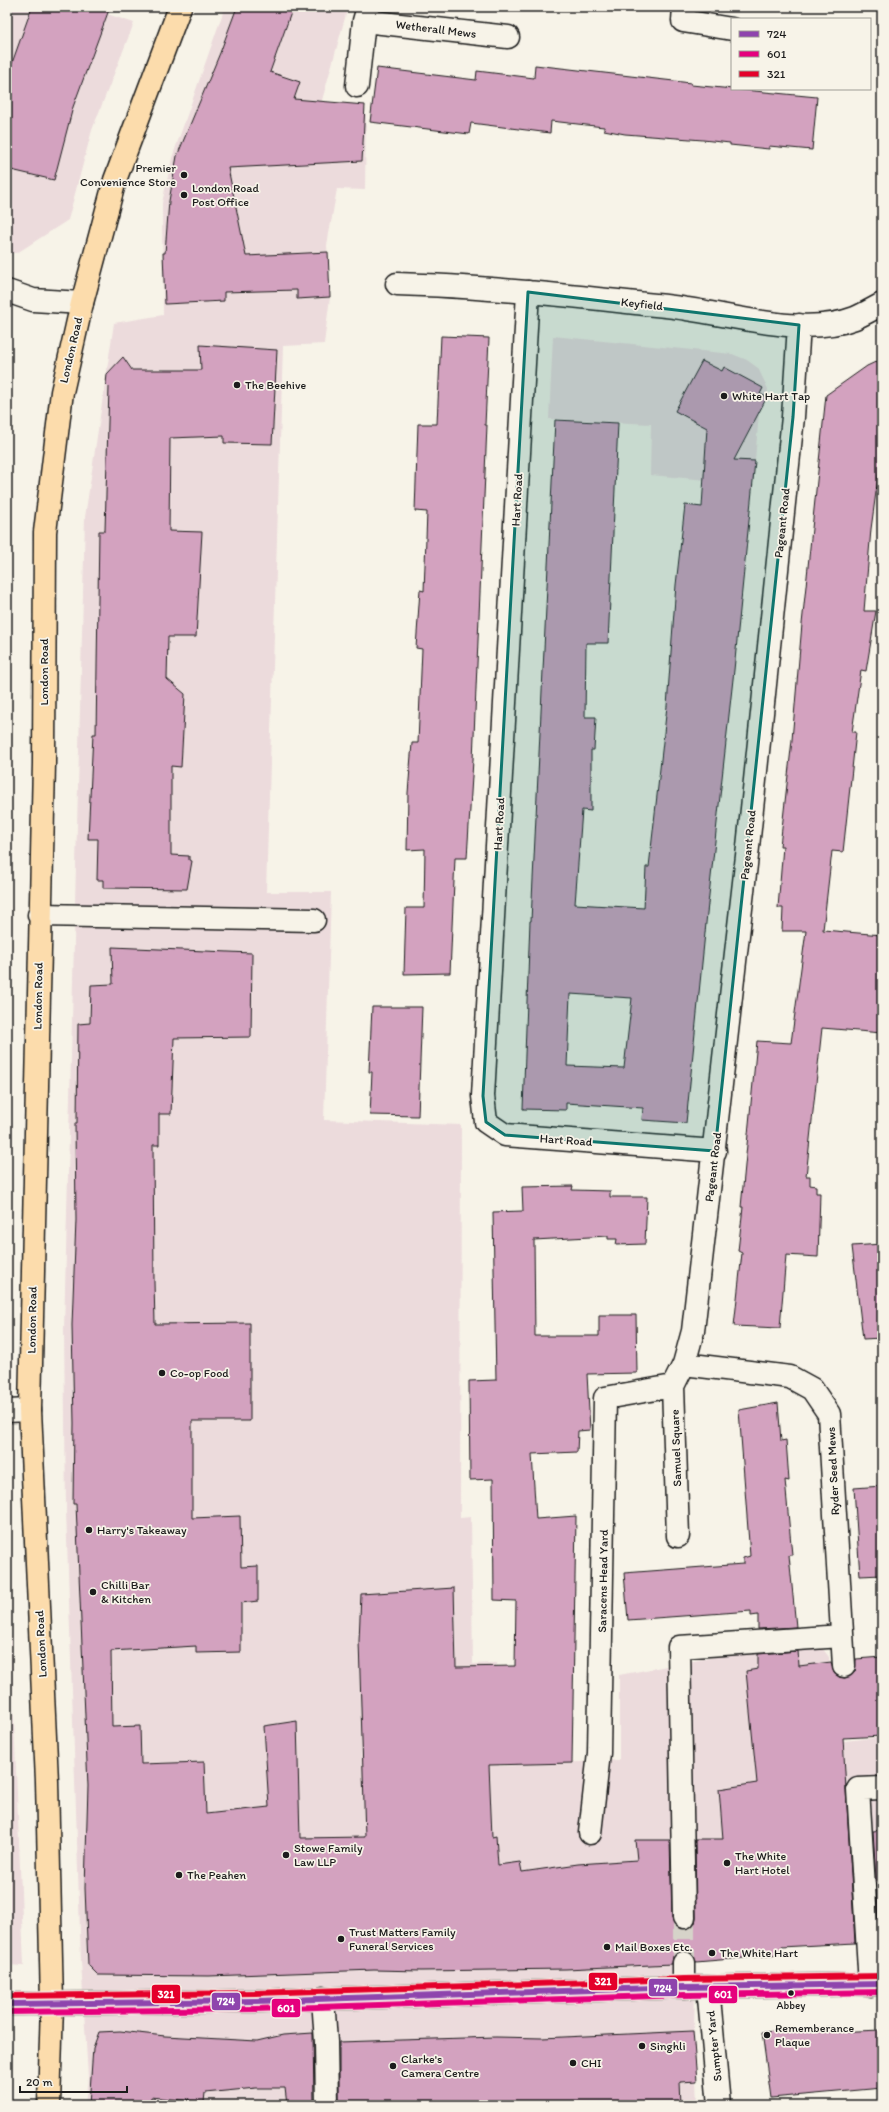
<svg xmlns="http://www.w3.org/2000/svg" width="889" height="2112" font-family="Itim,sans-serif">
  <rect width="100%" height="100%" fill="#f7f3e8"/>
  <filter id="ink" filterUnits="userSpaceOnUse"><feTurbulence type="fractalNoise" baseFrequency=".025" numOctaves="2"/><feDisplacementMap in="SourceGraphic" scale="8" xChannelSelector="R" yChannelSelector="G"/><feConvolveMatrix kernelMatrix="1 2 1 2 8 2 1 2 1" color-interpolation-filters="sRGB"/></filter>
  <g filter="url(#ink)">
    <path fill="#ecdbdc" d="M 7,7 L 86,7 L 134,23 L 92,130 L 68,220 L 17,253 L 7,253 Z
      M 225,7 L 348,7 L 319,111 L 366,114 L 365,190 L 337,189 L 327,245 L 330,297 L 324,344 L 283,346 L 266,892 L 331,892 L 324,1120 L 461,1125 L 460,1518 L 471,1517 L 473,1664 L 496,1663 L 499,1766 L 619,1760 L 619,1675 L 736,1653 L 822,1648 L 829,1657 L 839,1735 L 844,1741 L 882,1737 L 882,1937 L 696,1949 L 694,2029 L 697,2105 L 85,2105 L 88,2077 L 81,1961 L 66,1510 L 64,1329 L 85,517 L 114,323 L 163,315 L 162,203 L 172,158 Z
      M 553,336 L 732,354 L 747,360 L 758,368 L 768,389 L 767,397 L 759,413 L 753,484 L 650,475 L 651,424 L 549,419 Z
      M 7,1548 L 24,1966 L 7,1965 Z"/>
    <path fill="#d3a2bf" stroke="#1c1c1c" fill-rule="evenodd" d="M 32,7 L 110,7 L 73,107 L 54,180 L 7,169 L 7,77 Z
      M 237,7 L 293,7 L 270,72 L 300,82 L 294,99 L 365,105 L 362,161 L 228,168 L 246,256 L 328,252 L 330,297 L 297,299 L 297,290 L 224,292 L 224,301 L 165,304 L 163,253 L 165,253 L 169,201 L 177,156 L 220,53 Z
      M 535,65 L 691,83 L 691,85 L 817,97 L 812,150 L 769,146 L 769,149 L 730,145 L 730,143 L 703,140 L 625,134 L 604,130 L 604,127 L 551,121 L 550,133 L 471,123 L 469,134 L 370,122 L 377,68 L 476,80 L 477,71 L 534,78 Z
      M 441,336 L 489,338 L 485,425 L 487,425 L 473,760 L 467,858 L 455,858 L 450,973 L 404,974 L 406,908 L 424,908 L 425,849 L 407,850 L 408,793 L 412,743 L 418,743 L 422,649 L 416,648 L 420,590 L 424,591 L 427,512 L 415,511 L 418,424 L 437,424 Z
      M 200,345 L 277,350 L 272,444 L 224,443 L 224,436 L 170,438 L 169,531 L 202,532 L 196,637 L 168,637 L 167,679 L 185,694 L 181,767 L 171,766 L 171,855 L 189,856 L 189,860 L 192,861 L 187,889 L 103,888 L 103,880 L 97,880 L 98,839 L 88,839 L 93,734 L 96,734 L 99,531 L 105,531 L 109,387 L 106,384 L 107,374 L 123,357 L 132,370 L 201,370 Z
      M 882,359 L 882,448 L 871,529 L 864,611 L 876,611 L 866,671 L 861,670 L 852,732 L 856,732 L 843,852 L 832,851 L 823,930 L 882,935 L 882,1033 L 822,1028 L 806,1176 L 810,1176 L 810,1185 L 816,1186 L 816,1193 L 820,1193 L 818,1257 L 786,1255 L 780,1328 L 734,1326 L 742,1253 L 738,1251 L 743,1207 L 741,1207 L 757,1041 L 791,1043 L 806,931 L 782,931 L 783,908 L 778,908 L 783,846 L 780,846 L 792,740 L 802,624 L 826,395 L 867,366 Z
      M 702,361 L 722,371 L 724,367 L 763,388 L 760,394 L 767,397 L 734,460 L 755,461 L 734,670 L 707,913 L 686,1123 L 642,1120 L 643,1108 L 566,1103 L 566,1110 L 523,1109 L 530,921 L 531,921 L 555,420 L 618,423 L 608,643 L 586,643 L 585,717 L 596,717 L 594,750 L 591,750 L 591,811 L 582,810 L 575,904 L 644,908 L 646,867 L 649,867 L 667,706 L 676,585 L 685,505 L 702,507 L 707,428 L 675,411 ZM 570,994 L 632,998 L 624,1068 L 567,1066 Z
      M 112,947 L 252,953 L 251,1037 L 174,1038 L 171,1114 L 159,1114 L 159,1145 L 153,1145 L 154,1282 L 155,1324 L 250,1323 L 250,1421 L 192,1421 L 192,1518 L 240,1516 L 241,1567 L 258,1566 L 258,1601 L 241,1603 L 241,1652 L 196,1653 L 196,1646 L 111,1651 L 112,1727 L 140,1726 L 141,1764 L 204,1762 L 206,1814 L 269,1807 L 264,1726 L 297,1721 L 300,1838 L 365,1837 L 359,1641 L 361,1594 L 454,1588 L 456,1667 L 515,1666 L 516,1601 L 494,1600 L 493,1479 L 470,1480 L 469,1381 L 496,1380 L 493,1212 L 523,1211 L 522,1187 L 573,1186 L 572,1190 L 610,1191 L 610,1197 L 647,1197 L 645,1244 L 616,1245 L 617,1239 L 608,1239 L 608,1236 L 534,1240 L 535,1336 L 599,1336 L 599,1315 L 636,1315 L 637,1373 L 587,1374 L 590,1430 L 578,1431 L 577,1452 L 532,1454 L 536,1519 L 576,1516 L 572,1763 L 489,1765 L 492,1837 L 496,1836 L 498,1865 L 520,1862 L 522,1872 L 578,1864 L 637,1860 L 635,1840 L 670,1840 L 672,1918 L 678,1928 L 684,1929 L 690,1928 L 695,1923 L 696,1917 L 695,1839 L 723,1839 L 719,1789 L 757,1783 L 746,1671 L 758,1669 L 758,1654 L 798,1651 L 799,1666 L 831,1662 L 834,1673 L 839,1677 L 845,1678 L 855,1672 L 856,1659 L 882,1657 L 882,1736 L 843,1738 L 855,1943 L 781,1947 L 780,1955 L 696,1962 L 691,1952 L 684,1951 L 673,1956 L 672,1964 L 566,1969 L 421,1971 L 374,1970 L 209,1976 L 98,1975 L 88,1965 L 85,1888 L 88,1786 L 76,1504 L 73,1504 L 74,1423 L 72,1325 L 76,1220 L 75,1123 L 77,1123 L 78,1024 L 90,1023 L 91,985 L 113,984 Z
      M 372,1007 L 422,1007 L 418,1116 L 370,1115 L 372,1072 L 369,1072 Z
      M 882,1244 L 882,1338 L 863,1339 L 852,1246 Z
      M 778,1403 L 781,1441 L 786,1440 L 789,1481 L 785,1480 L 792,1555 L 789,1555 L 796,1627 L 758,1629 L 758,1615 L 751,1616 L 751,1611 L 628,1620 L 624,1573 L 743,1564 L 743,1558 L 750,1556 L 739,1410 Z
      M 882,1486 L 882,1575 L 860,1576 L 854,1488 Z
      M 882,1830 L 882,1942 L 880,1942 L 873,1831 Z
      M 832,2027 L 832,2032 L 882,2030 L 882,2088 L 771,2098 L 762,2032 Z
      M 120,2031 L 165,2036 L 257,2041 L 283,2035 L 313,2033 L 314,2105 L 287,2105 L 285,2088 L 256,2088 L 205,2093 L 204,2102 L 151,2097 L 150,2105 L 89,2105 L 93,2048 L 99,2032 Z
      M 693,2031 L 697,2081 L 680,2082 L 681,2105 L 339,2105 L 339,2042 L 496,2037 L 542,2038 Z"/>
    <g fill="none" stroke-linecap="round" stroke-linejoin="round">
      <path stroke="#d6d3c9" stroke-width="22" stroke-dasharray="22 11" stroke-linecap="butt" d="M 684,1917 L 684,1963"/>
      <defs>
        <path id="minor" d="M 684,7 L 683,21 L 732,29
          M 364,21 L 508,37
          M 357,86 L 364,21 L 368,7
          M 397,284 C 477,286 556,294 636,303 C 653,305 670,306 687,309 C 737,316 806,337 855,318 C 864,314 873,309 882,304
          M 7,291 L 33,300 L 82,303
          M 528,292 L 483,1096 L 486,1122 L 505,1135 L 715,1151
          M 39,915 L 314,920
          M 684,1364 L 790,1377 L 812,1389 L 829,1414 L 844,1666
          M 7,1411 L 30,1410
          M 678,1536 L 673,1386 L 684,1364 L 693,1331 L 748,847 L 793,417 L 799,325
          M 590,1833 L 599,1753 L 605,1398 L 673,1386
          M 684,1917 L 679,1647 L 842,1636
          M 684,1963 L 684,1987
          M 870,1985 L 858,1789 L 882,1788
          M 708,1987 L 719,2105
          M 323,1998 L 326,2042 L 327,2105"/>
        <path id="major" d="M 7,2004 L 256,2001 L 684,1987 L 882,1984
          M 49,2105 L 52,2004 L 47,1781 L 30,1410 L 44,763 L 45,532 L 62,392 L 82,303 L 115,180 L 180,7"/>
      </defs>
      <use href="#minor" stroke="#1c1c1c" stroke-width="25"/>
      <use href="#major" stroke="#1c1c1c" stroke-width="25"/>
      <use href="#minor" stroke="#f7f3e8" stroke-width="22"/>
      <use href="#major" stroke="#fcdcac" stroke-width="22"/>
      <defs>
        <path id="bus-1" d="M 7,2004 L 256,2001 L 684,1987 L 882,1984"/>
        <path id="bus-2" d="M 7,2012 L 256,2009 L 684,1995 L 882,1992"/>
        <path id="bus-3" d="M 7,1996 L 256,1993 L 684,1979 L 882,1976"/>
      </defs>
      <use href="#bus-1" stroke="#f7f3e8" stroke-width="9"/>
      <use href="#bus-2" stroke="#f7f3e8" stroke-width="9"/>
      <use href="#bus-3" stroke="#f7f3e8" stroke-width="9"/>
      <use href="#bus-1" stroke="#8e44ad" stroke-width="6"/>
      <use href="#bus-2" stroke="#e5007d" stroke-width="6"/>
      <use href="#bus-3" stroke="#e4002b" stroke-width="6"/>
    </g>
  </g>
  <path fill="#0f766e" fill-opacity="0.2" stroke="#0f766e" stroke-width="3" stroke-linejoin="round" d="M 528,292 L 799,325 L 793,417 L 715,1151 L 505,1135 L 486,1122 L 483,1096 Z"/>
  <g fill="#1c1c1c" stroke="#f7f3e8" stroke-width="1.5">
    <circle cx="184" cy="175" r="4"/>
    <circle cx="184" cy="195" r="4"/>
    <circle cx="237" cy="385" r="4"/>
    <circle cx="724" cy="396" r="4"/>
    <circle cx="162" cy="1373" r="4"/>
    <circle cx="89" cy="1530" r="4"/>
    <circle cx="93" cy="1592" r="4"/>
    <circle cx="286" cy="1855" r="4"/>
    <circle cx="727" cy="1863" r="4"/>
    <circle cx="179" cy="1875" r="4"/>
    <circle cx="341" cy="1939" r="4"/>
    <circle cx="607" cy="1947" r="4"/>
    <circle cx="712" cy="1953" r="4"/>
    <circle cx="791" cy="1993" r="3.5"/>
    <circle cx="767" cy="2035" r="4"/>
    <circle cx="642" cy="2046" r="4"/>
    <circle cx="573" cy="2063" r="4"/>
    <circle cx="393" cy="2066" r="4"/>
  </g>
  <g text-anchor="middle" stroke-width="3.5" stroke-linejoin="round" paint-order="stroke">
    <g font-size="11" fill="#1c1c1c" stroke="#f7f3e8">
      <text x="791" y="2009">Abbey</text>
    </g>
    <g font-size="12" fill="#1c1c1c" stroke="#f7f3e8">
      <text transform="translate(436 29) rotate(7)" y="4">Wetherall Mews</text>
      <text transform="translate(642 304) rotate(6)" y="4">Keyfield</text>
      <text transform="translate(71 350) rotate(-77)" y="4">London Road</text>
      <text transform="translate(517 500) rotate(-87)" y="4">Hart Road</text>
      <text transform="translate(782 523) rotate(-84)" y="4">Pageant Road</text>
      <text transform="translate(44 672) rotate(-90)" y="4">London Road</text>
      <text transform="translate(499 824) rotate(-87)" y="4">Hart Road</text>
      <text transform="translate(748 845) rotate(-84)" y="4">Pageant Road</text>
      <text transform="translate(38 996) rotate(-89)" y="4">London Road</text>
      <text transform="translate(566 1140) rotate(4)" y="4">Hart Road</text>
      <text transform="translate(713 1167) rotate(-83)" y="4">Pageant Road</text>
      <text transform="translate(32 1320) rotate(-89)" y="4">London Road</text>
      <text transform="translate(676 1448) rotate(-92)" y="4">Samuel Square</text>
      <text transform="translate(833 1471) rotate(-93)" y="4">Ryder Seed Mews</text>
      <text transform="translate(603 1581) rotate(-89)" y="4">Saracens Head Yard</text>
      <text transform="translate(41 1644) rotate(-93)" y="4">London Road</text>
      <text transform="translate(714 2046) rotate(-96)" y="4">Sumpter Yard</text>
    </g>
    <g font-size="12" fill="#1c1c1c" stroke="#f7f3e8" text-anchor="start">
      <text x="176" y="172" text-anchor="end">Premier<tspan x="176" dy="14">Convenience Store</tspan></text>
      <text x="192" y="192">London Road<tspan x="192" dy="14">Post Office</tspan></text>
      <text x="245" y="389">The Beehive</text>
      <text x="732" y="400">White Hart Tap</text>
      <text x="170" y="1377">Co-op Food</text>
      <text x="97" y="1534">Harry's Takeaway</text>
      <text x="101" y="1589">Chilli Bar<tspan x="101" dy="14">&amp; Kitchen</tspan></text>
      <text x="294" y="1852">Stowe Family<tspan x="294" dy="14">Law LLP</tspan></text>
      <text x="735" y="1860">The White<tspan x="735" dy="14">Hart Hotel</tspan></text>
      <text x="187" y="1879">The Peahen</text>
      <text x="349" y="1936">Trust Matters Family<tspan x="349" dy="14">Funeral Services</tspan></text>
      <text x="615" y="1951">Mail Boxes Etc.</text>
      <text x="720" y="1957">The White Hart</text>
      <text x="775" y="2032">Rememberance<tspan x="775" dy="14">Plaque</tspan></text>
      <text x="650" y="2050">Singhli</text>
      <text x="401" y="2063">Clarke's<tspan x="401" dy="14">Camera Centre</tspan></text>
      <text x="581" y="2067">CHI</text>
    </g>
  </g>
  <g stroke="#f7f3e8" stroke-width="1.5">
    <rect x="588" y="1972" width="30" height="19" rx="4" fill="#e4002b"/>
    <rect x="648" y="1978" width="30" height="19" rx="4" fill="#8e44ad"/>
    <rect x="151" y="1984" width="30" height="20" rx="4" fill="#e4002b"/>
    <rect x="708" y="1985" width="30" height="19" rx="4" fill="#e5007d"/>
    <rect x="211" y="1992" width="30" height="19" rx="4" fill="#8e44ad"/>
    <rect x="271" y="1998" width="30" height="20" rx="4" fill="#e5007d"/>
  </g>
  <g font-size="11" text-anchor="middle" font-weight="bold" fill="#fff">
    <text x="603" y="1985">321</text>
    <text x="663" y="1992">724</text>
    <text x="166" y="1998">321</text>
    <text x="723" y="1998">601</text>
    <text x="226" y="2005">724</text>
    <text x="286" y="2012">601</text>
  </g>
  <rect width="889" height="2112" fill="none" stroke="#f7f3e8" stroke-width="24"/>
  <rect x="12" y="12" width="865" height="2088" fill="none" stroke="#1c1c1c" stroke-width="1.5" filter="url(#ink)"/>
  <rect x="731" y="18" width="140" height="72" fill="#f7f3e8" stroke="#9f9d96"/>
  <rect x="739" y="31" width="20" height="6" fill="#8e44ad" stroke="#9f9d96"/>
  <text x="767" y="38" font-size="12" fill="#1c1c1c">724</text>
  <rect x="739" y="51" width="20" height="6" fill="#e5007d" stroke="#9f9d96"/>
  <text x="767" y="58" font-size="12" fill="#1c1c1c">601</text>
  <rect x="739" y="71" width="20" height="6" fill="#e4002b" stroke="#9f9d96"/>
  <text x="767" y="78" font-size="12" fill="#1c1c1c">321</text>
  <path d="M20 2086v6h107v-6" fill="none" stroke="#1c1c1c" stroke-width="2"/>
  <text x="26" y="2086" font-size="12" fill="#1c1c1c" stroke="#f7f3e8" stroke-width="3" paint-order="stroke">20 m</text>
</svg>
